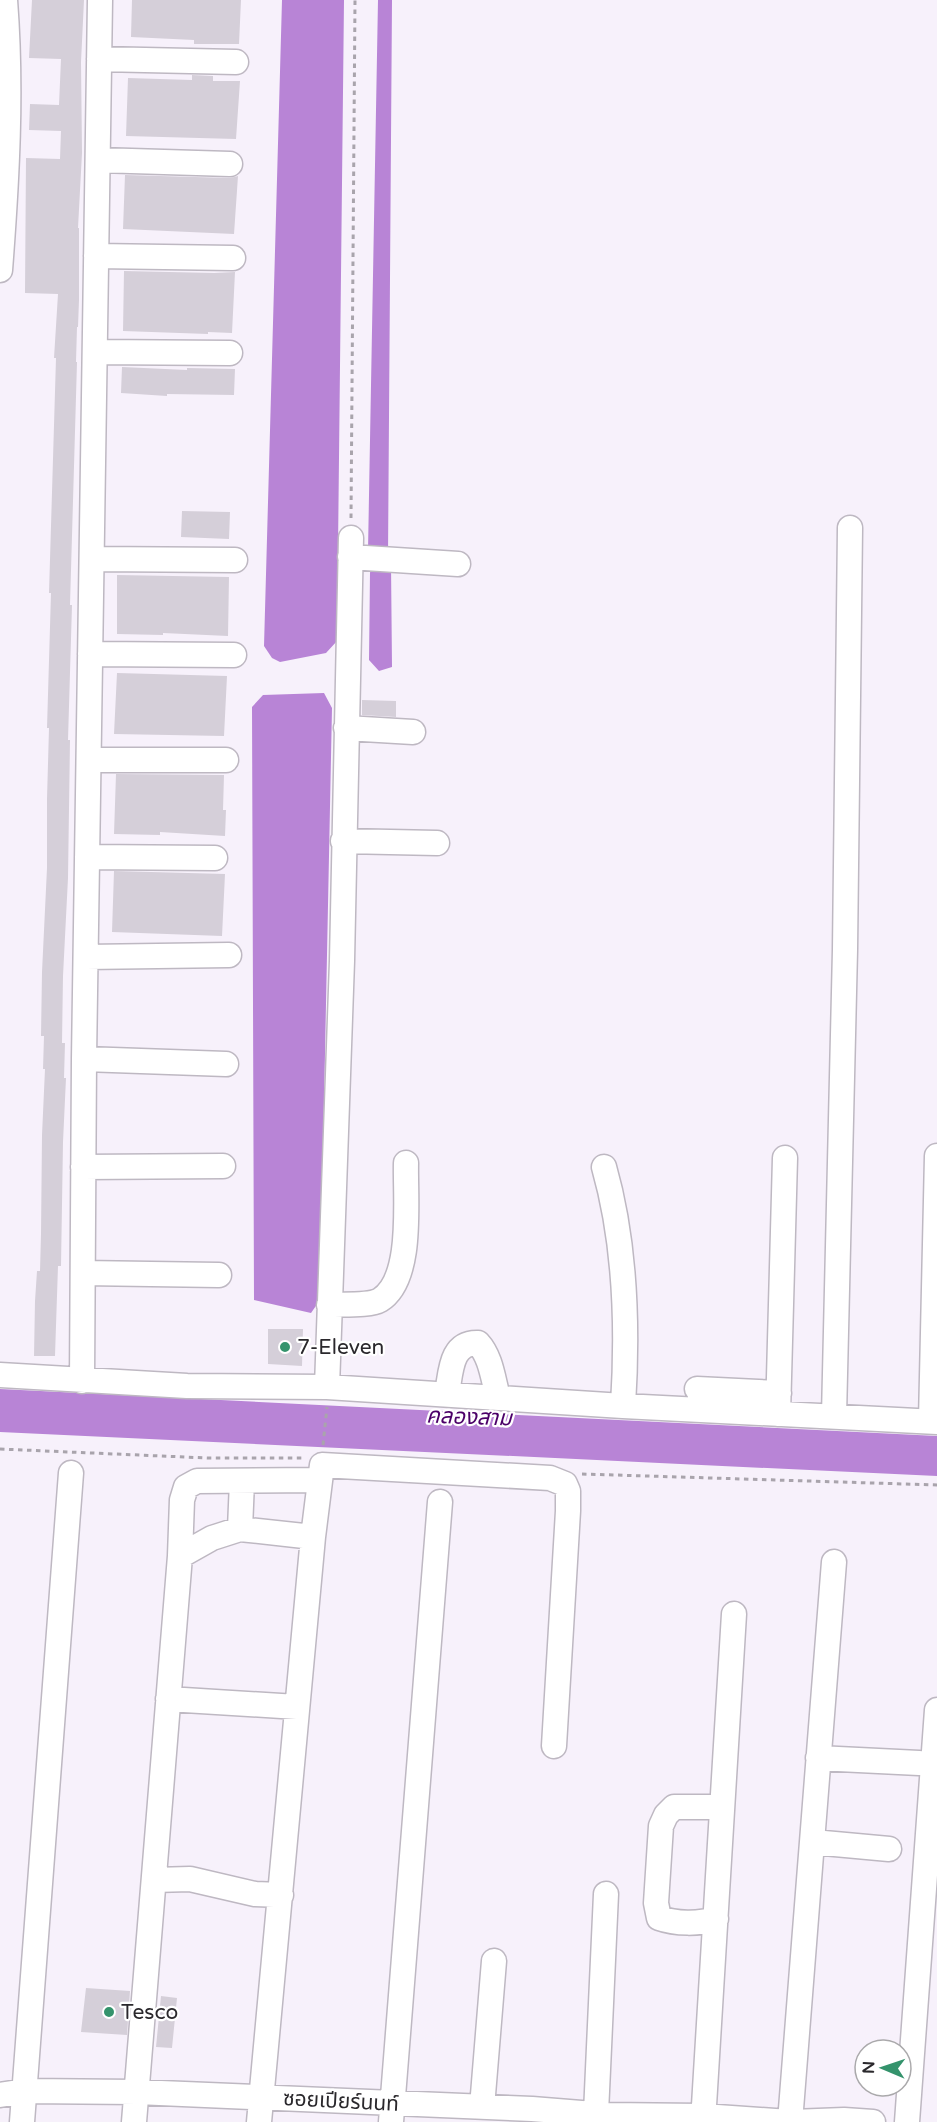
<svg xmlns="http://www.w3.org/2000/svg" width="937" height="2122" font-family="'Varela Round','Noto Sans Thai',sans-serif">
  <rect width="100%" height="100%" fill="#f7f1fb"/>
  <path fill="#b884d6" d="M 282,0 L 344,0 L 337,641 L 326,653 L 280,662 L 272,658 L 264,646 Z
    M 378,0 L 392,0 L 388,556 L 368,551 Z
    M 391,564 L 392,667 L 379,671 L 369,660 L 370,573 L 371,566 Z
    M 324,693 L 332,708 L 320,1300 L 311,1313 L 254,1300 L 252,707 L 263,695 Z
    M 0,1389 L 937,1436 L 937,1476 L 0,1432 Z"/>
  <path fill="#d5cfd9" d="M 32,0 L 84,0 L 81,62 L 82,153 L 78,228 L 79,228 L 79,300 L 78,327 L 77,327 L 76,362 L 77,362 L 70,605 L 72,605 L 68,740 L 70,740 L 68,878 L 63,976 L 62,1043 L 65,1043 L 64,1078 L 66,1078 L 63,1142 L 61,1266 L 58,1266 L 55,1356 L 34,1356 L 35,1301 L 37,1271 L 40,1271 L 41,1234 L 42,1135 L 45,1069 L 43,1069 L 44,1036 L 41,1036 L 42,972 L 47,868 L 47,799 L 49,728 L 47,728 L 51,593 L 49,593 L 56,358 L 54,358 L 58,294 L 25,293 L 26,158 L 60,159 L 61,131 L 29,130 L 30,104 L 59,105 L 61,59 L 29,58 Z
    M 132,0 L 241,0 L 239,44 L 194,44 L 194,40 L 131,37 Z
    M 192,75 L 213,76 L 213,81 L 240,81 L 236,139 L 126,136 L 128,78 L 192,80 Z
    M 125,175 L 230,178 L 238,176 L 234,234 L 123,229 Z
    M 124,271 L 214,273 L 235,272 L 232,333 L 208,332 L 208,334 L 123,331 Z
    M 122,367 L 187,370 L 187,368 L 235,369 L 234,395 L 167,394 L 167,396 L 121,393 Z
    M 182,511 L 230,512 L 229,539 L 181,537 Z
    M 117,575 L 229,577 L 228,636 L 163,633 L 163,635 L 117,634 Z
    M 117,673 L 227,676 L 224,736 L 114,734 Z
    M 362,700 L 396,701 L 396,717 L 362,715 Z
    M 116,774 L 224,775 L 223,810 L 226,810 L 225,836 L 160,832 L 160,835 L 114,834 Z
    M 114,871 L 225,874 L 222,936 L 112,932 Z
    M 268,1329 L 303,1329 L 302,1366 L 268,1364 Z
    M 86,1988 L 130,1991 L 127,2035 L 81,2032 Z
    M 161,1996 L 177,1998 L 172,2048 L 156,2047 Z"/>
  <g fill="none" stroke-linecap="round" stroke-linejoin="round">
    <defs>
      <path id="minor" d="M 99,59 L 236,62
        M 98,160 L 230,164
        M 96,256 L 233,258
        M 0,270 C 7,180 12,90 5,0
        M 95,352 L 230,353
        M 350,557 L 458,564
        M 92,559 L 235,560
        M 90,654 L 234,655
        M 346,728 L 413,732
        M 89,760 L 226,760
        M 343,841 L 437,843
        M 87,857 L 215,858
        M 86,957 L 229,955
        M 84,1059 L 226,1064
        M 83,1167 L 223,1166
        M 604,1167 C 626,1244 628,1327 623,1406
        M 83,1273 L 219,1275
        M 329,1305 C 341,1304 370,1306 380,1300 C 414,1279 405,1199 406,1163
        M 0,1375 L 187,1386 L 327,1387 L 623,1406 L 937,1422
        M 82,1381 L 84,1059 L 100,0
        M 327,1387 L 342,961 L 351,538
        M 697,1389 L 779,1393
        M 447,1393 C 451,1373 450,1342 478,1343 C 491,1357 493,1379 498,1397
        M 778,1414 L 785,1158
        M 834,1416 L 845,950 L 850,528
        M 931,1421 L 937,1156
        M 240,1529 L 242,1481
        M 180,1556 L 212,1538 L 240,1529 L 313,1537
        M 168,1699 L 297,1707
        M 818,1758 L 919,1763
        M 813,1842 L 889,1849
        M 154,1880 L 190,1879 L 255,1894 L 281,1895
        M 716,1919 C 699,1924 676,1924 659,1918 L 656,1903 L 661,1826 L 666,1815 L 674,1807 L 722,1807
        M 0,2095 L 25,2091 L 137,2092 L 532,2109 L 606,2115 L 703,2116 L 789,2122
        M 482,2107 L 494,1961
        M 596,2113 L 606,1894
        M 22,2122 L 71,1473
        M 134,2122 L 180,1556 L 182,1500 L 186,1487 L 197,1481 L 319,1480
        M 259,2122 L 313,1537 L 322,1465 L 550,1478 L 565,1484 L 568,1491 L 568,1511 L 554,1746
        M 391,2122 L 440,1502
        M 703,2122 L 734,1614
        M 790,2122 L 834,1562
        M 792,2122 L 844,2120 L 873,2122
        M 907,2122 L 937,1710"/>
    </defs>
    <use href="#minor" stroke="#beb8c2" stroke-width="27"/>
    <path stroke="#a9a4ac" stroke-width="3" stroke-dasharray="4.5 4.5" stroke-linecap="butt" d="M 351,518 L 355,0
      M 323,1445 L 327,1407
      M 0,1449 L 207,1458 L 304,1458
      M 582,1474 L 937,1485"/>
    <use href="#minor" stroke="#fff" stroke-width="24"/>
  </g>
  <g fill="#34936c" stroke="#fff" stroke-width="2">
    <circle cx="285" cy="1347" r="6"/>
    <circle cx="109" cy="2012" r="6"/>
  </g>
  <g text-anchor="middle" stroke-width="4.5" stroke-linejoin="round" paint-order="stroke">
    <g font-size="21" fill="#2a282c" stroke="#fff" text-anchor="start">
      <text x="297" y="1354">7-Eleven</text>
      <text x="121" y="2019">Tesco</text>
    </g>
    <g font-size="21" fill="#2a282c" stroke="#fff">
      <text transform="translate(341 2101) rotate(3)" y="7">ซอยเปียร์นนท์</text>
    </g>
    <g font-size="22" font-style="italic" fill="#4b0068" stroke="#fff">
      <text transform="translate(469 1416) rotate(2)" y="8">คลองสาม</text>
    </g>
  </g>
  <g transform="translate(883 2068) rotate(272)"><circle r="28" fill="#ffffff" stroke="#aaa9ab" stroke-width="1.5"/>
  <path d="M0-4.5L10 22L0 15L-10 22Z" fill="#34936c"/>
  <text y="-9" font-size="16" font-weight="bold" text-anchor="middle" fill="#2a282c">N</text>
  </g>
</svg>
